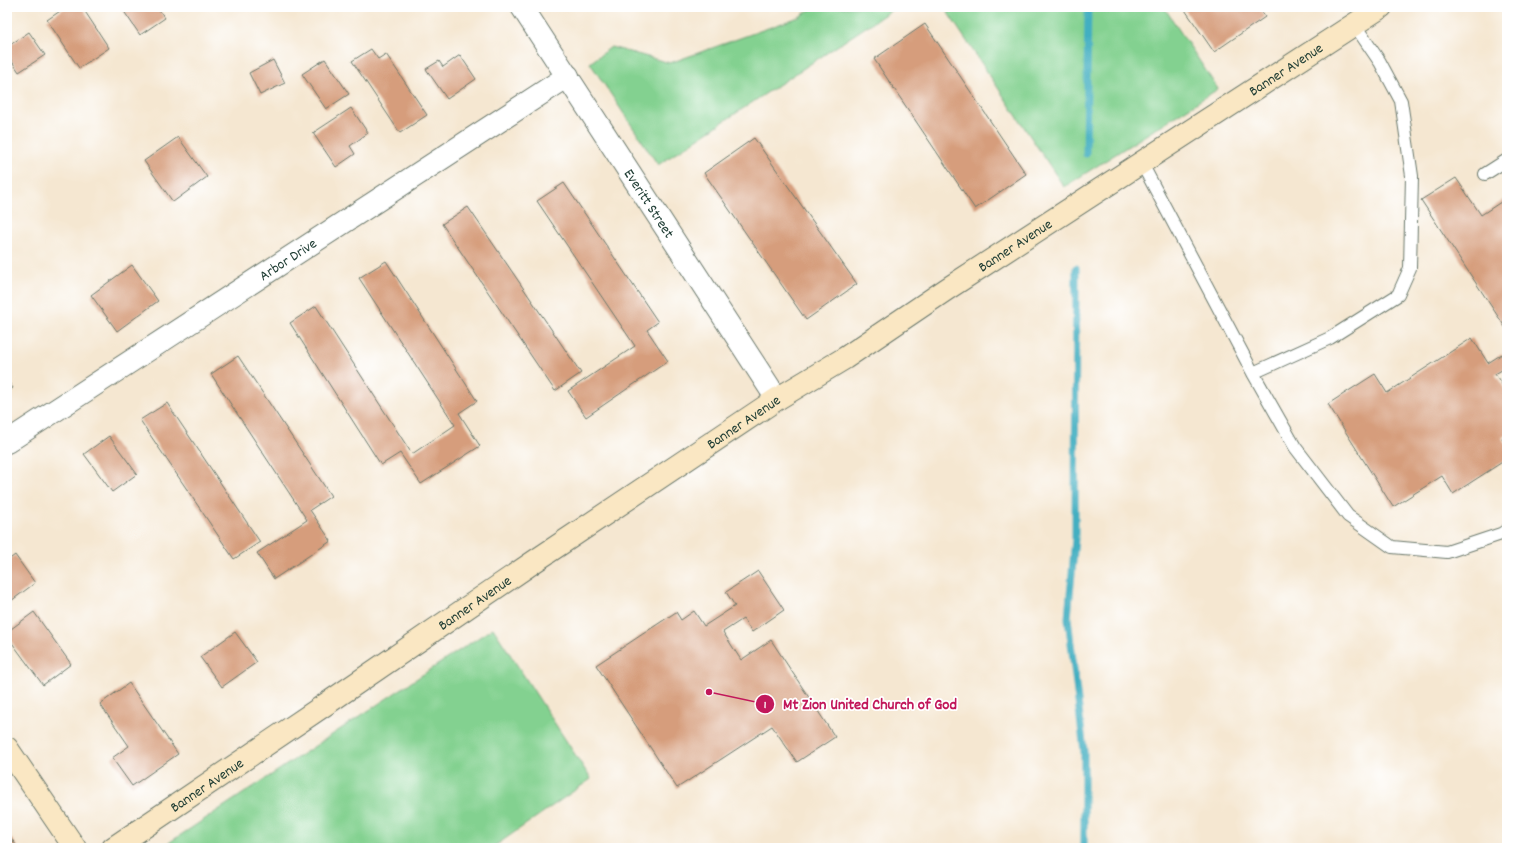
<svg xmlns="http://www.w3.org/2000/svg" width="1514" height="855" font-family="Dekko,sans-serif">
  <rect width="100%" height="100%" fill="#fff"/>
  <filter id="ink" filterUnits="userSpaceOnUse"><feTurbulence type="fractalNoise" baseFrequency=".025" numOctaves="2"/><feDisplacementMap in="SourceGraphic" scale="8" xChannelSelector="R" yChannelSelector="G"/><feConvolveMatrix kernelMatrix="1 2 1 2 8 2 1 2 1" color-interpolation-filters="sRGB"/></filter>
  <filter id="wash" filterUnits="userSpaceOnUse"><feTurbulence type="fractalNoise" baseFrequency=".012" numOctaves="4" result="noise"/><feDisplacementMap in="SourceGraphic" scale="16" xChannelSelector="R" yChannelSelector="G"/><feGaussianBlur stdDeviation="0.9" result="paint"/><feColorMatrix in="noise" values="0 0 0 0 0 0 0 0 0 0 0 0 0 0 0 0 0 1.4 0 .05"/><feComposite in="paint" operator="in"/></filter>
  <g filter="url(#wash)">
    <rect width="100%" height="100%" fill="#f5e7d1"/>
    <path fill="#83d190" stroke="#518762" d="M 814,7 L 896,7 L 658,165 L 590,63 L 611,47 L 670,63 L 799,17 Z
      M 944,7 L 1164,7 L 1218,89 L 1064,187 Z
      M 493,628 L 591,779 L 492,848 L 161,848 Z"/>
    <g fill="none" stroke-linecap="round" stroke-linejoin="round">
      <path stroke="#43afc1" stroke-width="7" d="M 1086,154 L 1088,7
        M 1076,268 L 1075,539 L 1068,618 L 1084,751 L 1084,848"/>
    </g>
    <g id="blocks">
      <path fill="#d69d7c" d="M 66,7 L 82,7 L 109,48 L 79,68 L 47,20 Z
        M 121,7 L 157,7 L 165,18 L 140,35 Z
        M 1183,7 L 1259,7 L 1265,17 L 1214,52 Z
        M 925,24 L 1026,174 L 975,209 L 874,59 Z
        M 29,32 L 45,55 L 19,72 L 7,54 L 7,47 Z
        M 371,49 L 378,59 L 386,54 L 427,115 L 400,133 L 352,61 Z
        M 460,55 L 476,79 L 447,99 L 426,69 L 439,61 L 443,67 Z
        M 325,59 L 349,94 L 326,109 L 302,74 Z
        M 273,60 L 285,83 L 260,95 L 249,73 Z
        M 351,108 L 368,133 L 350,146 L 355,154 L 336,167 L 313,133 Z
        M 178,137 L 207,177 L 173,202 L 144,161 Z
        M 754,138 L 857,284 L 806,320 L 704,173 Z
        M 1456,178 L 1481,215 L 1507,198 L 1507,330 L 1421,200 Z
        M 564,183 L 658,322 L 647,330 L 668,361 L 586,417 L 568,391 L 635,346 L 537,201 Z
        M 468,207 L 581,373 L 555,391 L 442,224 Z
        M 386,261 L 477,401 L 459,413 L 480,446 L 421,484 L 400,453 L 381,465 L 290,323 L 316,306 L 412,454 L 455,425 L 359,278 Z
        M 132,265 L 158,301 L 117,331 L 91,295 Z
        M 1472,338 L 1488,363 L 1502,354 L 1507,362 L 1507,367 L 1495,374 L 1507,392 L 1507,435 L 1502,438 L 1507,445 L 1507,459 L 1453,494 L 1442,476 L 1393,507 L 1328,404 L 1375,374 L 1387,393 Z
        M 238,356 L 331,496 L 310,510 L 331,541 L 274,579 L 257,553 L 307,520 L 211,374 Z
        M 7,379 L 13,388 L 7,393 Z
        M 167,403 L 260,542 L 234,559 L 140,420 Z
        M 109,436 L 137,474 L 112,492 L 84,454 Z
        M 15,555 L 35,583 L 7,604 L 7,561 Z
        M 758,571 L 784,610 L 752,632 L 743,619 L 723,632 L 741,660 L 771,640 L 835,737 L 797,762 L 772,726 L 677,788 L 596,665 L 676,612 L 681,620 L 694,611 L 704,626 L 735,606 L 726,592 Z
        M 34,612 L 71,664 L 43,685 L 7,636 L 7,632 Z
        M 235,632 L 257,662 L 222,687 L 200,657 Z
        M 129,683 L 178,754 L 132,786 L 112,758 L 129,746 L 100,704 Z
        M 9,835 L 18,848 L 7,848 L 7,836 Z"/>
    </g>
  </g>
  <g filter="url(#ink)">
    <use href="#blocks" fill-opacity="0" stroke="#6a786b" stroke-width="1"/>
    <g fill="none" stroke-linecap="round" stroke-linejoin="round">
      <defs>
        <path id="lane" d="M 1141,162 L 1253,373 L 1295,447 L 1348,516 L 1392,547 L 1447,552 L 1501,534 L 1507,530
          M 1485,174 L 1507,160
          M 1253,373 L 1330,338 L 1398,295 L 1410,268 L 1412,176 L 1401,101 L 1380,62 L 1354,24"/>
        <g id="street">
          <path id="s1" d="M 522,7 L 777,399"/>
          <path id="s2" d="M 7,442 L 568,76"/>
        </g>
        <g id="secondary">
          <path d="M 7,748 L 75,848"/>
          <path id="s3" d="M 113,848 L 335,698 L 535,561 L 777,399 L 845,358 L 947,289 L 1381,7"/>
        </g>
      </defs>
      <use href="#lane" stroke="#6a786b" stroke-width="14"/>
      <use href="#street" stroke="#6a786b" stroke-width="24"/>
      <use href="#secondary" stroke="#6a786b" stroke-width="24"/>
      <use href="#lane" stroke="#fff" stroke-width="12"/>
      <use href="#street" stroke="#fff" stroke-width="22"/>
      <use href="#secondary" stroke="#fae7c3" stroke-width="22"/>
    </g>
  </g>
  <g text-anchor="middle" stroke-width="3.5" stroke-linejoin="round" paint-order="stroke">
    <g font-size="15" fill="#1f3d34" stroke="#fff">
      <text dy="5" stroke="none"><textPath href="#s3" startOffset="1408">Banner Avenue</textPath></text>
      <text dy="5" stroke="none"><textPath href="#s1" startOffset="234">Everitt Street</textPath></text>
      <text dy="5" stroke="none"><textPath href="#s3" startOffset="1085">Banner Avenue</textPath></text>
      <text dy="5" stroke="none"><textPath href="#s2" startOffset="335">Arbor Drive</textPath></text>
      <text dy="5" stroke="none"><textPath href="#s3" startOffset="761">Banner Avenue</textPath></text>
      <text dy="5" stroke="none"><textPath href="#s3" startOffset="437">Banner Avenue</textPath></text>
      <text dy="5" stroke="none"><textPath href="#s3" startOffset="113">Banner Avenue</textPath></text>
    </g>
  </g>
  <path fill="none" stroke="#c2185b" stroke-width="1.5" d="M709 692L765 704"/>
  <g fill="#c2185b" stroke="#fff" stroke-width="1.5">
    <circle cx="709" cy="692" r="4"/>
    <circle cx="765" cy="704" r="10"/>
  </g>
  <g font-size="12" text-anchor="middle" font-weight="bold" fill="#fff">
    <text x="765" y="708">1</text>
  </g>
  <g font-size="16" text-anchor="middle" font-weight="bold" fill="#c2185b" stroke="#fff" stroke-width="3.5" stroke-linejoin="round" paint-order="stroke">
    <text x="870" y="709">Mt Zion United Church of God</text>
  </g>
  <rect width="1514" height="855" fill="none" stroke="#fff" stroke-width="24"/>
</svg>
